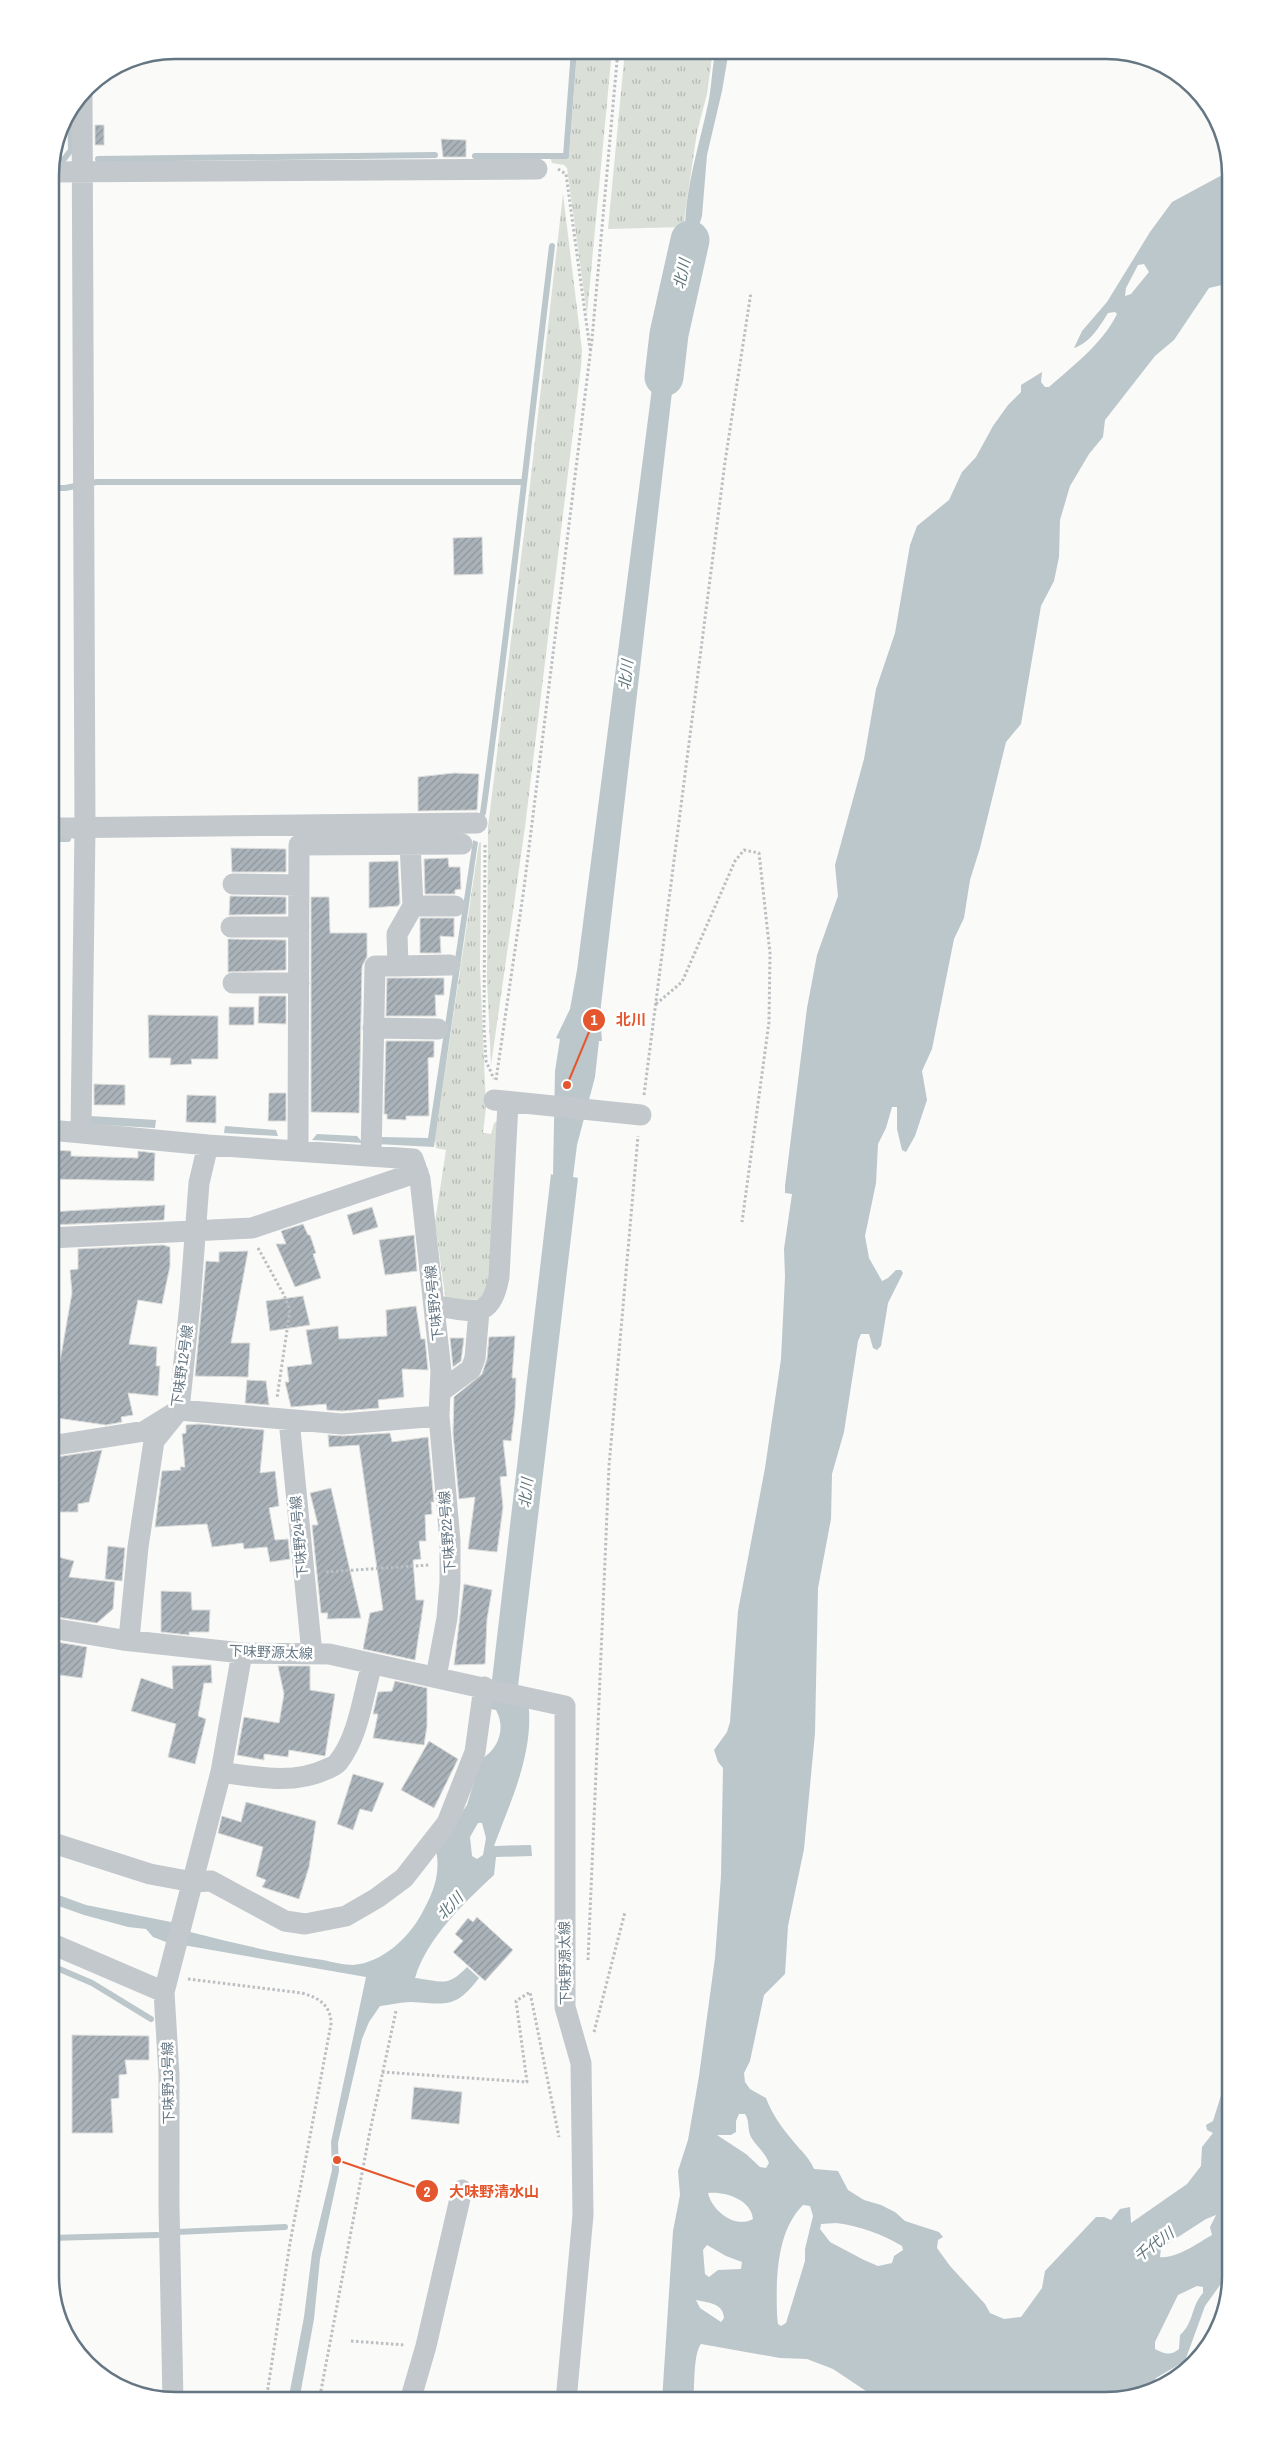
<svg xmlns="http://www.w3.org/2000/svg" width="1281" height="2451" font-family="'Archivo Narrow','Noto Sans JP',sans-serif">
  <defs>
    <pattern id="grass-tufts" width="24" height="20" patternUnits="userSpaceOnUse" patternTransform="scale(1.25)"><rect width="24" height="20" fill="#dadfd7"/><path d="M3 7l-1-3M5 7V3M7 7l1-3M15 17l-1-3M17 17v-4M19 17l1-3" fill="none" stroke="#b4b9b4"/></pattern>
    <pattern id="building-hatch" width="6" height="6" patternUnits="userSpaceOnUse" patternTransform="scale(1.25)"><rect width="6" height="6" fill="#aab3b9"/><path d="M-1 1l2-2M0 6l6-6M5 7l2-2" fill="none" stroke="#8e969c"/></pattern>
  </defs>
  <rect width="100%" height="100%" fill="#fafaf8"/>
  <path fill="url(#grass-tufts)" d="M 577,50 L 612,50 L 587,314 L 567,168 L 564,165 L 552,163 L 550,157 L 569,157 Z
    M 625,50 L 713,50 L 707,94 L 697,132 L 683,227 L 608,229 Z
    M 563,194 L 582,350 L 581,366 L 525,827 L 491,1065 L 487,980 L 488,827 L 530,485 Z
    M 481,842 L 480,969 L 486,1107 L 483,1133 L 491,1134 L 494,1123 L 499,1120 L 490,1298 L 446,1303 L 435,1222 L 446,1150 L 436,1148 L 435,1139 L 479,843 Z"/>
  <path fill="#bbc7cb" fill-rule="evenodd" d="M 716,50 L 729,50 L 722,91 L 707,155 L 702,216 L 693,245 L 686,246 C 681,198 700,145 709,99 C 712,83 712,65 716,50 Z
    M 1229,167 L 1231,337 L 1228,295 L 1222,285 L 1209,288 L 1174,340 L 1155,356 L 1105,420 L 1103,437 L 1089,454 L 1070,486 L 1060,520 L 1059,557 L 1054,581 L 1041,606 L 1021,724 L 1006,742 L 980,848 L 970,880 L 964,918 L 954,939 L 932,1049 L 922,1071 L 927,1100 L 915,1136 L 906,1152 L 902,1150 L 897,1129 L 897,1107 L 892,1107 L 886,1128 L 878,1144 L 876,1183 L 865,1236 L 869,1258 L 882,1281 L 888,1278 L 896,1270 L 901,1270 L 903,1273 L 888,1303 L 881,1346 L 877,1350 L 873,1348 L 869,1334 L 861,1334 L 858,1341 L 844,1432 L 832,1474 L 831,1519 L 818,1588 L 815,1733 L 804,1849 L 788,1926 L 785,1974 L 764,1995 L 750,2061 L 744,2073 L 745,2082 L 750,2089 L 766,2098 C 772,2114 782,2128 793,2141 C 801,2151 809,2157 814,2169 L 838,2171 L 848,2190 L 864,2200 L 881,2205 L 895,2212 L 905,2221 L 939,2232 L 943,2237 L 938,2240 L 937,2248 L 950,2266 L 985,2304 L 990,2313 L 1004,2319 L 1021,2317 L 1042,2288 L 1045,2271 L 1096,2217 L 1104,2217 L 1111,2220 L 1120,2209 L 1130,2207 L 1131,2223 L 1187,2184 L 1201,2166 L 1202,2147 L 1213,2133 L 1207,2130 L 1206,2125 L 1213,2121 L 1224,2086 L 1222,2064 L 1231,2050 L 1231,2263 L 1223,2281 L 1205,2306 L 1185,2361 L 1156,2378 L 1146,2393 L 1106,2401 L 906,2401 L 902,2398 L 898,2401 L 881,2401 L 833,2369 L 807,2359 L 780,2358 L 701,2344 C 693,2354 695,2386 693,2401 L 662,2401 L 673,2231 L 680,2195 L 678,2171 L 688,2140 L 699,2076 L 715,1958 L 721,1876 L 723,1768 L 718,1762 L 714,1750 L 727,1732 L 730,1722 L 738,1611 L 765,1468 L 781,1359 L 785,1277 L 784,1249 L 792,1194 L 785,1193 L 785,1186 L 807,1008 L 817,955 L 838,896 L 835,865 L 864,759 L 876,689 L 895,633 L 910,545 L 917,526 L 949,500 L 962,472 L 976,457 L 993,426 L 1008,405 L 1021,392 L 1021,385 L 1042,372 L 1041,382 L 1045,387 L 1049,387 C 1073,366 1103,343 1117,314 L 1115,312 L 1108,313 C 1100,326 1090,343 1074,348 L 1082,331 L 1107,302 L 1150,232 L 1172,202 L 1224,174 ZM 1144,264 L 1149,272 L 1131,294 L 1125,296 L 1126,288 L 1138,265 ZM 739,2114 L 745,2114 C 750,2121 747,2129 751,2137 C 756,2146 765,2152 769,2163 L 766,2168 L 760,2167 L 746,2154 L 717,2135 L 731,2135 L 736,2132 L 736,2121 ZM 708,2193 C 724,2191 751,2199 753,2219 C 735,2229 712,2211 708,2193 ZM 803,2205 L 810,2206 L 813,2216 L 805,2249 L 805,2261 L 786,2323 L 781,2326 L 778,2324 L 777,2315 C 776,2279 776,2232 803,2205 ZM 1216,2215 L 1210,2227 L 1212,2235 C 1198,2243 1176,2259 1160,2257 L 1161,2248 L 1206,2219 ZM 836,2223 C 860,2226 882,2234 902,2246 L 903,2250 L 894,2256 L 892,2263 L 878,2266 L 864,2260 L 830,2242 L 820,2229 L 821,2224 ZM 707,2245 L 726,2256 L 742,2262 L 741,2269 L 718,2270 L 709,2277 L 705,2274 L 703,2250 ZM 1197,2286 L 1203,2287 L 1203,2293 C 1191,2306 1194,2323 1180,2335 L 1179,2349 C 1171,2356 1164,2354 1155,2349 L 1155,2342 L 1178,2295 ZM 696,2300 C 709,2303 723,2303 724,2318 L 721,2322 L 700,2308 Z
    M 680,323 L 600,1014 L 602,1041 L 599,1041 L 595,1077 L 577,1145 L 573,1177 L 578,1178 L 518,1686 C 522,1692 529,1702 529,1710 C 532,1757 510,1803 494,1846 L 531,1845 L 532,1856 L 496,1857 L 494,1875 C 464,1903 427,1938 415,1978 C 442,1981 447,1988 467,1967 L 479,1978 C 455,2009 447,2004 411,2002 C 401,2002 390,2005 380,2006 L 369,2022 L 362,2039 L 338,2143 L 339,2171 L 320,2259 L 314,2319 L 299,2401 L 288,2401 L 304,2317 L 312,2253 L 332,2170 L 331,2142 L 366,1977 L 166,1942 L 153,1937 L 146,1929 L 128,1927 L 84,1915 L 50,1903 L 50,1892 L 86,1905 L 176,1923 L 190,1932 C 234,1943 278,1954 323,1960 C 333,1962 344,1965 353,1965 C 382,1963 408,1938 421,1915 C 433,1893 441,1875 436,1850 L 467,1805 L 481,1759 C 499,1749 506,1728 496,1710 L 491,1709 L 492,1680 L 551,1174 L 553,1175 L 555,1071 L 560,1039 L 556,1038 L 570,1009 L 577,970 L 660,326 ZM 478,1823 L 482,1823 L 486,1838 L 483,1855 L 477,1859 L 472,1856 L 470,1837 Z
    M 473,840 L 478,842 L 434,1147 L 377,1144 L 382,1137 L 428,1138 Z
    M 90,1116 L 156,1120 L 155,1128 L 88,1124 Z
    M 225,1126 L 276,1130 L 278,1136 L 224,1133 Z
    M 317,1134 L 357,1136 L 363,1143 L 312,1140 Z"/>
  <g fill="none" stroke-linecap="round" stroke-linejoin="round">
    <path stroke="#bbc7cb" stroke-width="6" d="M 475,156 L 566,156 L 574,50
      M 98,159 L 435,155
      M 61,163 L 71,150 L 70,110
      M 50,488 L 65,488 L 97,482 L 523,482
      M 483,813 C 509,624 529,435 552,246
      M 50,839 L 68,839
      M 50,1965 L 92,1983 L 151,2019
      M 177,2232 L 285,2227
      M 50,2238 L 157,2235"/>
    <path stroke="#bbc7cb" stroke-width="39" d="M 664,377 L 669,334 L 690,240"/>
  </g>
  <path fill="url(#building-hatch)" stroke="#dcdcda" d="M 95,125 L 104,125 L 104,145 L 95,145 Z
    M 441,139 L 466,140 L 466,157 L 443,157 Z
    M 482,537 L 483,574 L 454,575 L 453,538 Z
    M 454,773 L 479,774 L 477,810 L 418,811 L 418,777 Z
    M 231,848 L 286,849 L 286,872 L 232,872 Z
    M 448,858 L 449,867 L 460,867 L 461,889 L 455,890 L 455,894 L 425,894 L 424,859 Z
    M 398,861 L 400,903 L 398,906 L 369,908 L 369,862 Z
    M 230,896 L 286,897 L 286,914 L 229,915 Z
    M 311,897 L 329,897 L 330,933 L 367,933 L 367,957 L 362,966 L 359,1113 L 311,1112 Z
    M 420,918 L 454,918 L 454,937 L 440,936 L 441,953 L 420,953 Z
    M 228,939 L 286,940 L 286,970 L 228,972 Z
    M 387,978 L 444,978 L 444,995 L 435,995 L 436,1016 L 386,1016 Z
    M 259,996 L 286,996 L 286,1024 L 258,1023 Z
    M 229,1007 L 254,1007 L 254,1025 L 229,1025 Z
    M 148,1015 L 218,1016 L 218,1059 L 191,1059 L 192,1064 L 170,1065 L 171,1058 L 149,1058 Z
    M 386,1041 L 434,1041 L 434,1057 L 428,1058 L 429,1116 L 406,1116 L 406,1120 L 387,1119 L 387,1114 L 384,1114 Z
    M 94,1084 L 125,1085 L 125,1105 L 94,1105 Z
    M 269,1093 L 286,1093 L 286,1121 L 268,1121 Z
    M 187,1095 L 216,1096 L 216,1123 L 186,1122 Z
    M 50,1150 L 71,1151 L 71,1156 L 138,1158 L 138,1151 L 155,1153 L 154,1181 L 50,1179 Z
    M 165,1205 L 164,1220 L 50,1225 L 50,1212 Z
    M 372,1207 L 378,1227 L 353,1235 L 347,1215 Z
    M 303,1224 L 308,1235 L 310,1235 L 316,1253 L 313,1254 L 321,1278 L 295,1287 L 276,1244 L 286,1244 L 281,1231 Z
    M 414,1235 L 417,1271 L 385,1275 L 379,1240 Z
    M 163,1245 L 170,1247 L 170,1266 L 162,1304 L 138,1300 L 129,1344 L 157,1347 L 156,1366 L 160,1366 L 158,1396 L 128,1393 L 133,1415 L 121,1417 L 122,1422 L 106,1425 L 50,1417 L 50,1366 L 59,1367 L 72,1293 L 70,1270 L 78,1269 L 78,1249 Z
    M 248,1251 L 231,1343 L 250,1343 L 248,1377 L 195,1376 L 206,1261 L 219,1262 L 219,1252 Z
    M 303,1296 L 310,1325 L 270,1331 L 266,1301 Z
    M 416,1306 L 421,1339 L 425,1339 L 428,1370 L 402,1369 L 404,1397 L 378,1400 L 379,1408 L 342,1411 L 327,1410 L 326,1404 L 291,1407 L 285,1382 L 289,1382 L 287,1367 L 312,1364 L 306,1330 L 338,1326 L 339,1339 L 387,1336 L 386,1310 Z
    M 515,1336 L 512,1378 L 516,1378 L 515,1409 L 511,1441 L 503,1440 L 507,1476 L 500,1477 L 503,1507 L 497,1552 L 468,1549 L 475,1497 L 459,1499 L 453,1433 L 454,1397 L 482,1374 L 487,1359 L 489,1337 Z
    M 450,1338 L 464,1338 L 461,1361 L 453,1367 Z
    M 247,1380 L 266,1381 L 269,1405 L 245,1403 Z
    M 199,1424 L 264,1430 L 260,1473 L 275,1471 L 279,1506 L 269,1508 L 275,1540 L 288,1539 L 290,1559 L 270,1562 L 267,1547 L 244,1549 L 243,1543 L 212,1547 L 207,1524 L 155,1527 L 162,1471 L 181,1470 L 180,1467 L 185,1467 L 182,1434 L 186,1433 L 186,1425 Z
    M 390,1433 L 392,1442 L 428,1437 L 434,1502 L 431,1502 L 432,1514 L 425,1515 L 426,1541 L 419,1541 L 421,1559 L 413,1560 L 416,1600 L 424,1600 L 415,1660 L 363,1649 L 370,1613 L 383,1610 L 359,1445 L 329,1447 L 328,1435 L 343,1436 Z
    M 102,1450 L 89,1502 L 78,1504 L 78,1512 L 50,1512 L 50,1458 Z
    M 331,1488 L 361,1618 L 327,1619 L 328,1613 L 321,1613 L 312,1525 L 318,1525 L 310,1493 Z
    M 108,1546 L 125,1548 L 122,1581 L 105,1579 Z
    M 50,1555 L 74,1561 L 69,1577 L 115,1582 L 113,1609 L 97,1623 L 50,1616 Z
    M 464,1584 L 492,1590 L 487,1619 L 485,1664 L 454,1665 Z
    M 161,1591 L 191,1592 L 192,1610 L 210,1610 L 209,1632 L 189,1632 L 189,1635 L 161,1632 Z
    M 50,1641 L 87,1647 L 82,1678 L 52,1674 L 54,1659 L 50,1658 Z
    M 211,1665 L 212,1683 L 204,1683 L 198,1716 L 206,1719 L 195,1764 L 168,1757 L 176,1724 L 131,1711 L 141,1678 L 173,1689 L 172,1666 Z
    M 278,1666 L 310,1666 L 310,1690 L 335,1694 L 325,1756 L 289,1750 L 288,1757 L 264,1754 L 264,1760 L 237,1755 L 244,1717 L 279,1723 L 284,1694 Z
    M 395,1681 L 427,1688 L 427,1726 L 424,1745 L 373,1738 L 378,1714 L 373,1714 L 378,1692 L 392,1691 Z
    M 429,1741 L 458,1759 L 434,1808 L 401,1790 Z
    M 353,1774 L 384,1783 L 372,1812 L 360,1809 L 353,1830 L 337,1824 Z
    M 246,1802 L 316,1821 L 309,1867 L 299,1899 L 262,1887 L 266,1880 L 256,1876 L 263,1847 L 218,1833 L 222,1816 L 241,1822 Z
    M 477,1917 L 513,1950 L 485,1981 L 453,1952 L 463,1941 L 455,1934 L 468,1918 L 473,1922 Z
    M 72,2035 L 149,2036 L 149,2060 L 125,2060 L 127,2074 L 119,2075 L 119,2098 L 111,2099 L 113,2133 L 72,2133 Z
    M 414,2087 L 462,2092 L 459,2124 L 411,2119 Z"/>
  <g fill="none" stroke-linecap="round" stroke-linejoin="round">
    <path stroke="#bbbfc2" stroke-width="3" stroke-dasharray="2.5 2.5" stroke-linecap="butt" d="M 558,169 L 566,174 L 590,349
      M 485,845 L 484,1026 L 486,1061 L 494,1079
      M 656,1004 L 682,982 L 735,861 L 744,850 L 759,853 L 770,953 L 769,1022 L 742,1222
      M 496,1080 L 524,888 L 592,339 L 618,50
      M 644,1095 L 725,462 L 751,292
      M 258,1248 L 284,1295 L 290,1310 L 277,1398
      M 326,1572 L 429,1565
      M 588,1960 L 609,1466 L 638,1136
      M 188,1979 L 302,1993 C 319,1998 331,2005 331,2024 L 290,2243 L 266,2401
      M 594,2032 L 625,1912
      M 382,2072 L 527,2082 L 516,2001 L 530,1992 L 559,2137
      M 351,2341 L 405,2345
      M 319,2401 L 370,2131 L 396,2011"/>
    <path stroke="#c3c8cc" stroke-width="21" d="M 50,172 L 537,169
      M 50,828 L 477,823
      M 233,884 L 299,885
      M 413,906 L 455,906
      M 231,927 L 299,927
      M 398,966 L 450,965
      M 233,983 L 299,983
      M 373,1028 L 438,1029
      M 494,1100 L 641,1115
      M 81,1131 L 85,828 L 82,93
      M 298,1151 L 299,845 L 462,844
      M 371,1156 L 375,966 L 398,966 L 397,934 L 413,906 L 410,844
      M 50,1238 L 252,1228 L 418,1172
      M 435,1306 C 473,1310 490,1323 499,1277 L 508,1103
      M 440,1392 L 471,1369 L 475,1358 L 479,1311
      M 289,1420 L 312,1654
      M 50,1446 L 145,1431 L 179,1410 L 342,1424 L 439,1416 L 441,1371 L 420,1179 L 413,1159 L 208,1145 L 50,1130
      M 50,1628 L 123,1640 L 242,1653 L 329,1654 L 565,1706 L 565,2007 L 581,2063 L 583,2215 L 566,2401
      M 129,1639 L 138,1547 L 154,1441 L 179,1410 L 190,1303 L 199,1183 L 208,1145
      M 436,1677 L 447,1618 L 450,1582 L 450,1541 L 439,1416
      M 221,1772 C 256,1777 294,1785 327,1769 C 331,1767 337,1765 339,1761 C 359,1735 363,1695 372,1664
      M 50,1842 L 150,1874 L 193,1882 L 211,1881 L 285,1921 L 305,1924 L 346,1916 L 377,1898 L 404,1878 L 447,1823 L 475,1752 L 484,1687
      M 50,1943 L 164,1992
      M 173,2401 L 169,2206 L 169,2075 L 164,1992 L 221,1772 L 242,1653
      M 410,2401 L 426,2346 L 462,2190"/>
  </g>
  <g text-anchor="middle" stroke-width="5" stroke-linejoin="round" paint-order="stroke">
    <g font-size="14" fill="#657683" stroke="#fff">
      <text transform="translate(434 1303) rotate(-96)" y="5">下味野2号線</text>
      <text transform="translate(182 1366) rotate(-82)" y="5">下味野12号線</text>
      <text transform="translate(447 1532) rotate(-94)" y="5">下味野22号線</text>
      <text transform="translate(299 1537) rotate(-95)" y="5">下味野24号線</text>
      <text transform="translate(271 1652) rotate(2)" y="5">下味野源太線</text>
      <text transform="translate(565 1963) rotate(-91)" y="5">下味野源太線</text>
      <text transform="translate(168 2083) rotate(-91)" y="5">下味野13号線</text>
    </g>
    <g font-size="15" font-style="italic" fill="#60757c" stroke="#fff">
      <text transform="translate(682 274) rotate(-78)" y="5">北川</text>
      <text transform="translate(626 675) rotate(-83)" y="5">北川</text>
      <text transform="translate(526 1493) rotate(-84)" y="5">北川</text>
      <text transform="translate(450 1906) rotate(-46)" y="5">北川</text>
      <text transform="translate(1154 2245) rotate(-37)" y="5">千代川</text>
    </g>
  </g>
  <path d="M0 0H1281V2451H0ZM175 59H1106A116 116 0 0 1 1222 175V2276A116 116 0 0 1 1106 2392H175A116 116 0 0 1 59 2276V175A116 116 0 0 1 175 59Z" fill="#fff" fill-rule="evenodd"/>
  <path fill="none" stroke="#657683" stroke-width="2.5" d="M175 59H1106A116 116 0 0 1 1222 175V2276A116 116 0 0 1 1106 2392H175A116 116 0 0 1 59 2276V175A116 116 0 0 1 175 59Z"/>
  <path fill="none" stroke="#e4572e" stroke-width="2" d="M567 1085L594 1020M337 2160L427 2191"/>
  <g fill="#e4572e" stroke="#fff" stroke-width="2">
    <circle cx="567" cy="1085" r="5"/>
    <circle cx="337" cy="2160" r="5"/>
    <circle cx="594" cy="1020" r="12"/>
    <circle cx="427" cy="2191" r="12"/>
  </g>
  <g font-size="15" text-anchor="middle" font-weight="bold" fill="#fff">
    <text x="594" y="1025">1</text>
    <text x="427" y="2197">2</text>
  </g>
  <g font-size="15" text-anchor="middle" font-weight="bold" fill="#e4572e" stroke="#fff" stroke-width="5" stroke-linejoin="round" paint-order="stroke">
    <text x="631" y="1025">北川</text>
    <text x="494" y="2197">大味野清水山</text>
  </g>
</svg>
